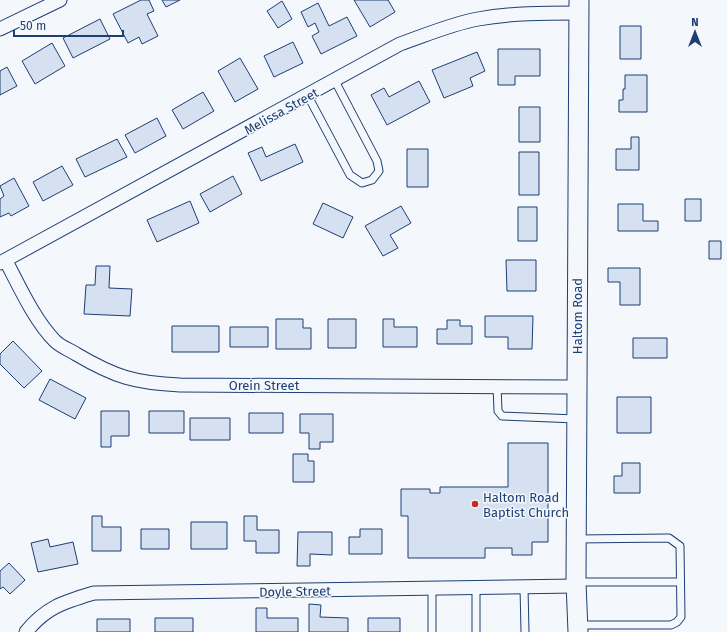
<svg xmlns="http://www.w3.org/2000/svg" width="727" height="632" font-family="'Fira Sans',sans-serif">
  <rect width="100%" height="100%" fill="#f4f7fb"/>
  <path fill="#d5e0f0" stroke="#1d3f73" d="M 141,0 L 149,0 L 154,11 L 147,14 L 158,36 L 142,44 L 139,37 L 128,43 L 113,14 Z
    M 162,0 L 180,0 L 166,7 Z
    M 354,0 L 388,0 L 395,12 L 370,27 Z
    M 282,1 L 292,19 L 278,28 L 267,11 Z
    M 318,3 L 329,26 L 347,17 L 357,36 L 321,54 L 312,36 L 319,32 L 315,23 L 308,27 L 301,12 Z
    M 100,19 L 110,39 L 73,58 L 63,38 Z
    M 620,26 L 641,26 L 641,59 L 620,59 Z
    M 293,42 L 303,63 L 274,77 L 264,56 Z
    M 52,43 L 65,66 L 35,84 L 22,61 Z
    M 498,49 L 540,49 L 540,76 L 515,76 L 515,85 L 498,85 Z
    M 477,52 L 485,71 L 470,78 L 473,86 L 444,98 L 432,70 Z
    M 240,58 L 258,89 L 235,102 L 218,71 Z
    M 7,67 L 17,86 L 0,95 L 0,71 Z
    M 625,75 L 647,75 L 647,112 L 619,112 L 619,100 L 623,100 L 623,89 L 625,89 Z
    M 419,81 L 430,102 L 387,125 L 371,95 L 384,88 L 389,97 Z
    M 203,92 L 214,111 L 183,129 L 172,110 Z
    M 519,107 L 540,107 L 540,142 L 519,142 Z
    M 157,118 L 166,136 L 135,153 L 125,135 Z
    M 631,137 L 639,137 L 639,170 L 616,170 L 616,149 L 631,149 Z
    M 117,139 L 127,157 L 85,177 L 76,159 Z
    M 295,144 L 303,162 L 261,181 L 248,153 L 262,147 L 266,157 Z
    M 407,149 L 428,149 L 428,187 L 407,187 Z
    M 519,152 L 539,152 L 539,195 L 519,195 Z
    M 62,166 L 73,185 L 43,201 L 33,182 Z
    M 233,176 L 242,194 L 210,212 L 200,194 Z
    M 14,178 L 29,206 L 11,216 L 9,213 L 0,217 L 0,199 L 4,196 L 0,186 Z
    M 685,199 L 701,199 L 701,221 L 685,221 Z
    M 190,201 L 199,223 L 157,242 L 147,220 Z
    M 323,203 L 353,217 L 343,238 L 313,224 Z
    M 618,204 L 643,204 L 643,221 L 658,221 L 658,231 L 618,231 Z
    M 401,206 L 411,223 L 390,235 L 398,248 L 383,256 L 365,226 Z
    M 518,207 L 537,207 L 537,241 L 518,241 Z
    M 709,241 L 721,241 L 721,259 L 709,259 Z
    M 506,260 L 536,260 L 536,291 L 507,291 Z
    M 96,266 L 110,266 L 109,288 L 132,289 L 130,316 L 84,314 L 86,285 L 95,285 Z
    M 608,268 L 640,268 L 640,305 L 620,305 L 620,282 L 608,282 Z
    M 485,316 L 533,316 L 532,349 L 508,349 L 508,337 L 485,337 Z
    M 276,319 L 303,319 L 303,328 L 311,328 L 311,349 L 276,349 Z
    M 328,319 L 356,319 L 356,348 L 328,348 Z
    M 383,319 L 394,319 L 394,327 L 417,327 L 417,347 L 383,347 Z
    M 447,320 L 460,320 L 460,326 L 472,326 L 472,344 L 437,344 L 437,329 L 447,329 Z
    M 172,326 L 219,326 L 219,352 L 172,352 Z
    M 230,327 L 268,327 L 268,347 L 230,347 Z
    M 633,338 L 667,338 L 667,358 L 633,358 Z
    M 13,341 L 42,371 L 24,388 L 0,364 L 0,354 Z
    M 50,379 L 86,398 L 75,419 L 39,400 Z
    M 617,397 L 651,397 L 651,433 L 617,433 Z
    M 101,411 L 129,411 L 129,436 L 111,436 L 111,447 L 101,447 Z
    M 149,411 L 184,411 L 184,433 L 149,433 Z
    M 249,413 L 283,413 L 283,433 L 249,433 Z
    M 300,414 L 333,414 L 333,442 L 320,442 L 320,449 L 309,449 L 309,433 L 300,433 Z
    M 190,418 L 230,418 L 230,440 L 190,440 Z
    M 508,443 L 548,443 L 548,542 L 532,542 L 532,555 L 512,555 L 512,548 L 485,548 L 485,558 L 408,558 L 408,516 L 401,516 L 401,489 L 430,489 L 430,493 L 440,493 L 440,487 L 508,487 Z
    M 293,454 L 308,454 L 308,461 L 314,461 L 314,482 L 293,482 Z
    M 622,463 L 640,463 L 640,493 L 614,493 L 614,476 L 622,476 Z
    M 92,516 L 102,516 L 102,527 L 121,527 L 121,551 L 92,551 Z
    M 244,516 L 257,516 L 257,530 L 279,530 L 279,553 L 256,553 L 256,541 L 244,541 Z
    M 191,522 L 227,522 L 227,549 L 191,549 Z
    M 141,529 L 169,529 L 169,549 L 141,549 Z
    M 360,529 L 382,529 L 382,554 L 349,554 L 349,537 L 360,537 Z
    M 298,532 L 332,532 L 332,555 L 310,554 L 310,566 L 297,566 Z
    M 48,539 L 50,547 L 73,542 L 78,564 L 38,572 L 31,543 Z
    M 9,563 L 25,580 L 10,594 L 3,587 L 0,589 L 0,571 Z
    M 309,604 L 321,605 L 320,617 L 348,618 L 348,632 L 309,632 Z
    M 256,608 L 267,608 L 267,618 L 298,618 L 298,632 L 256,632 Z
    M 155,618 L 193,618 L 193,632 L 155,632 Z
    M 368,618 L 400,618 L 400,632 L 368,632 Z
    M 97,619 L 130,619 L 130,632 L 97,632 Z"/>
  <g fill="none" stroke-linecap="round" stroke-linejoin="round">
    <defs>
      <path id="service" d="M 308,96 L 350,175 L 362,183 L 372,180 L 379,171 L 377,161 L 335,81
        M 497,386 L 498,411 L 502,416 L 576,419
        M 577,539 L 669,538 L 680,546 L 681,617 L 677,622 L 671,625 L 578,625
        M 577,582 L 680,582
        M 524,587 L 525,632
        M 432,588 L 432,632
        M 476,588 L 476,632"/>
      <path id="minor" d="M 0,29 L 60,0
        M 6,261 C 19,286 35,321 55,341 C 61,347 70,350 76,354 C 115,377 135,383 180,385 L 577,387
        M 0,263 L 400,44 C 426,35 451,24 478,19 C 511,13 545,13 579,13
        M 26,632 C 46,607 64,602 94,593 L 576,586"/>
      <path id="secondary" d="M 578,632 L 576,582 L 579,0"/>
    </defs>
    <use href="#service" stroke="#1d3f73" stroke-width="9"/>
    <use href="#minor" stroke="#1d3f73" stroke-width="15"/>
    <use href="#secondary" stroke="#1d3f73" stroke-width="21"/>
    <use href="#service" stroke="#f4f7fb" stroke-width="7"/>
    <use href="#minor" stroke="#f4f7fb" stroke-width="13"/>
    <use href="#secondary" stroke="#f4f7fb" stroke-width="19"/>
  </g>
  <circle fill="#c62828" stroke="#f4f7fb" stroke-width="1.5" cx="475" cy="504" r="4"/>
  <g text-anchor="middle" stroke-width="3" stroke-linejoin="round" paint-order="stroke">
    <g font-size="13" fill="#1d3f73" stroke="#f4f7fb">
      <text transform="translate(281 111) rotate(-29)" y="5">Melissa Street</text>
      <text transform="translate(577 316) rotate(-90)" y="5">Haltom Road</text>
      <text x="264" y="390">Orein Street</text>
      <text transform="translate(295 591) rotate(-1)" y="5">Doyle Street</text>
    </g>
    <g font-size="13" fill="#1d3f73" stroke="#f4f7fb" text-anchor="start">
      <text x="483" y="502">Haltom Road<tspan x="483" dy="15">Baptist Church</tspan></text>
    </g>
  </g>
  <g transform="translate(695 32)" stroke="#f4f7fb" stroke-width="3" paint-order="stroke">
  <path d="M0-3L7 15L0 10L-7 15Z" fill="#1d3f73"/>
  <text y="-6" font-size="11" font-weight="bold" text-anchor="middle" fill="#1d3f73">N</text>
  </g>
  <path d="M14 30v6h109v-6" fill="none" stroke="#1d3f73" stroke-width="2"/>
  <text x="20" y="30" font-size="12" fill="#1d3f73" stroke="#f4f7fb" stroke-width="3" paint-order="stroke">50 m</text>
</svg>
